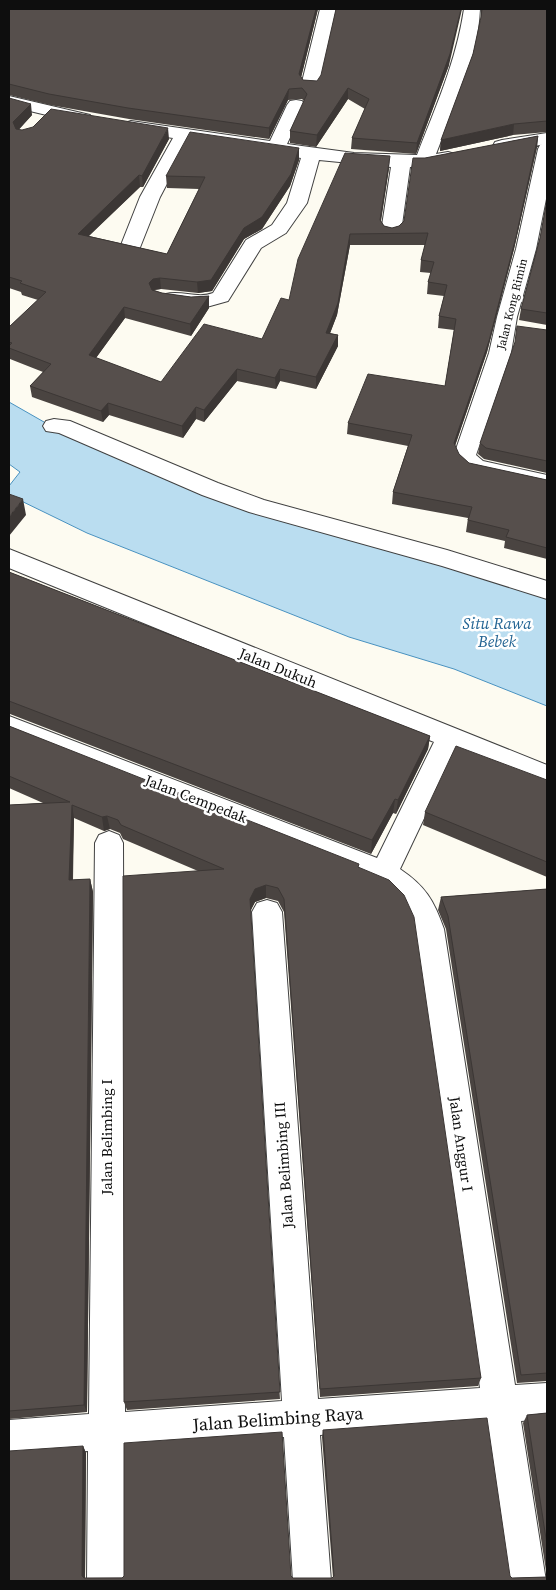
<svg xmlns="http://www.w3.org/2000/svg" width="556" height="1590" font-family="'Source Serif 4',serif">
  <rect width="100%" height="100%" fill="#fdfbf1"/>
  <path fill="#baddf0" stroke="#4992c0" d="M 9,402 L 51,426 L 102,445 L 547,596 L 547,706 L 454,669 L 349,637 L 87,533 L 9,495 L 9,486 L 20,472 L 9,464 Z"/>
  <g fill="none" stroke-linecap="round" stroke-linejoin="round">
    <defs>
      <path id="minor" d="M 320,9 L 336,9 L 319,86 L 316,90 L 310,91 L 304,90 L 301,86 Z
        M 464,9 L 480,9 C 478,59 454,107 436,154 L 448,152 L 455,154 L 457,158 L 455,162 C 439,166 425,166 410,167 L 401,232 L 398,236 L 391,238 L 384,236 L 381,232 L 391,167 L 319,160 L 307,203 L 286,233 L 261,248 L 228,301 L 203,308 L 166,302 L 163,298 L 166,294 C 181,290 198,299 213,293 L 246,240 L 272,225 L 287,203 L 301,158 L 190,140 L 160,197 L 139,250 L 136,254 L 129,256 L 122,254 L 119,250 L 140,197 L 173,138 L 125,131 L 122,127 L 125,123 L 131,121 L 270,141 L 287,105 L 290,101 L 296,100 L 302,101 L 305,105 L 287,144 L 354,153 L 417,155 C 436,106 456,62 464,9 Z
        M 9,96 L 90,115 L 93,119 L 90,123 L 84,124 L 9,106 Z
        M 547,133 L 547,194 L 536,249 L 517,317 L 511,353 L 476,455 L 483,461 L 547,475 L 547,491 L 468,473 L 459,465 L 454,455 L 489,353 L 497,317 L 516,249 L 538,149 L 540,145 L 545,144 L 502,152 L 495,150 L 493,146 L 495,142 L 502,140 Z
        M 54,419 L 70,421 L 218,483 L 264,500 L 447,550 L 547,581 L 547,599 L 442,566 L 249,512 L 202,495 L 59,433 L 46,431 L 43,426 L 46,421 Z
        M 9,549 L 547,765 L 547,788 L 456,751 L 400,869 C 425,886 434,900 444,929 L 515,1385 L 547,1383 L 547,1419 L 521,1421 L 546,1581 L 508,1581 L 485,1423 L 320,1435 L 331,1581 L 293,1581 L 284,1437 L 125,1448 L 125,1581 L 87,1581 L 88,1451 L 9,1456 L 9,1420 L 89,1414 L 95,843 L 99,835 L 109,831 L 119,835 L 123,843 L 125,1412 L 282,1401 L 252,912 L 257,903 L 267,900 L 277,903 L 282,912 L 318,1399 L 480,1388 L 414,929 C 406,904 395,896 374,881 L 9,737 L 9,716 L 377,858 L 434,742 L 9,568 Z"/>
    </defs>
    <use href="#minor" stroke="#414141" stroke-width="2"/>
    <use href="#minor" fill="#fff" fill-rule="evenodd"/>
  </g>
  <path fill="#4a4441" d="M 9,9 L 318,9 L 301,77 L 303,80 L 317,81 L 449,65 L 416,154 L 351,149 L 352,138 L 365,109 L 348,99 L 316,147 L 290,143 L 290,131 L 304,101 L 302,99 L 288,100 L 269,139 L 129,119 L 50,105 L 9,95 Z
    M 481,9 L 547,9 L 547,132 L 513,135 L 440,151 L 441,140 L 473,54 L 481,20 Z
    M 9,98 L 32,115 L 18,130 L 169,139 L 143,187 L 140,187 L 89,236 L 167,254 L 199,189 L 167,188 L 166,176 L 299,148 L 299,160 L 290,186 L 262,229 L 244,239 L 212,291 L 198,293 L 161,289 L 154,290 L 162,293 L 191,297 L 209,296 L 209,308 L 191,336 L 125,318 L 96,358 L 161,382 L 262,339 L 289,300 L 389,168 L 381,221 L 384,226 L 392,228 L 399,226 L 404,221 L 425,158 L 538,136 L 537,147 L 514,249 L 487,352 L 455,446 L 459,454 L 469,463 L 547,480 L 547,559 L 504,548 L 505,541 L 466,532 L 468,518 L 392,504 L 393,492 L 408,446 L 347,434 L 348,423 L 445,386 L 454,330 L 438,328 L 439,316 L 444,296 L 427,294 L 428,282 L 431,273 L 420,272 L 421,260 L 425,245 L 350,245 L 337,315 L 330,333 L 338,335 L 338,346 L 316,389 L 280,381 L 276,389 L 237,381 L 204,422 L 196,419 L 183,438 L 109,415 L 103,422 L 32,397 L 30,386 L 43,372 L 10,359 L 9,355 L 9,327 L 38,300 L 22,295 L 21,292 L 9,288 Z
    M 547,200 L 547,325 L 519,320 L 521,309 L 540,238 Z
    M 547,330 L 547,473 L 484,459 L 478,454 L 480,443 Z
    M 9,572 L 430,736 L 428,749 L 396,814 L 393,813 L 371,854 L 10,714 L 9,715 Z
    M 9,726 L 359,867 L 481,1378 L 478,1386 L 320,1397 L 284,912 L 278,901 L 266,898 L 255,902 L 250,911 L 280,1399 L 127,1410 L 124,1402 L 198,871 L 123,839 L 120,833 L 110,829 L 104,831 L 74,818 L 73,880 L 90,879 L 93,892 L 87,1412 L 9,1419 L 9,805 L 43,803 L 9,788 Z
    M 547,780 L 547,877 L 423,825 L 425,812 Z
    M 547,889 L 547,1381 L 517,1383 L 446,929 L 438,910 L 441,897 Z
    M 547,1413 L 547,1581 L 9,1581 L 83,1446 L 86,1453 L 85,1578 L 291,1576 L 293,1578 L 332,1578 L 333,1577 L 322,1437 L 323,1430 L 512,1578 L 547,1577 L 523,1423 L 527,1415 Z"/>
  <path fill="#3c3735" d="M 316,9 L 318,9 L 299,86 L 299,74 Z
    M 461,9 L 462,9 L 449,65 L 416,154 L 417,143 Z
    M 348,88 L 348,99 L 316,147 L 317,135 Z
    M 289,89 L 288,100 L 269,139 L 269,128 Z
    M 31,104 L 32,115 L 15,134 L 13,122 Z
    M 514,124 L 513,135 L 440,151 L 441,140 Z
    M 168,128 L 169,139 L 143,187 L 142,176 Z
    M 538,136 L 537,147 L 514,249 L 487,352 L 452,454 L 454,443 Z
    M 299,148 L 299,160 L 290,186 L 262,229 L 244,239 L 212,291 L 198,293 L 197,282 L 244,228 Z
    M 390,156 L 389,168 L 379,232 L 380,220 Z
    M 139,175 L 140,187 L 79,245 L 78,234 Z
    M 350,234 L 350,245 L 337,315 L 326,344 L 326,333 Z
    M 160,278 L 161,289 L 154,290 L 150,295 L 149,283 L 153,279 Z
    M 209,296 L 209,308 L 191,336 L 190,324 Z
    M 124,307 L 125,318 L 90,366 L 89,355 Z
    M 338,335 L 338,346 L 316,389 L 316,377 Z
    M 237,369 L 237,381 L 204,422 L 204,410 Z
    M 280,369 L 280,381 L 276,389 L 275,378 Z
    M 108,403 L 109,415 L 103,422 L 101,411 Z
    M 196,407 L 196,419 L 183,438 L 182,426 Z
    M 23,499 L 26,515 L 9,536 L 9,517 Z
    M 430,736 L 428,749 L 396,814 L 398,800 Z
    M 395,799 L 393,813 L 371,854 L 372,840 Z
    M 72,805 L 74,818 L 72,893 L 69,880 Z
    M 107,816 L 110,829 L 104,831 L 102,817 Z
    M 90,879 L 93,892 L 87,1412 L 84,1405 Z
    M 266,885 L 266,898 L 255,902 L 250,912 L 250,899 L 255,889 Z
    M 83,1446 L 86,1453 L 85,1581 L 82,1576 Z"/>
  <path fill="#564f4c" stroke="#3c3735" d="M 9,9 L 316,9 L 299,74 L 303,80 L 317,81 L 321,75 L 336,9 L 461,9 L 450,54 L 417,143 L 352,138 L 369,99 L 348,88 L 317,135 L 290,131 L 307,94 L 302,88 L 289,89 L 269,128 L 128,108 L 49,94 L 9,84 Z
    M 482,9 L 547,9 L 547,121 L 514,124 L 441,140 L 473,54 L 481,17 Z
    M 9,98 L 31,104 L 13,122 L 16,129 L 22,130 L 33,127 L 51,109 L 168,128 L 142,176 L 139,175 L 78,234 L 167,254 L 205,177 L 166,176 L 190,132 L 299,148 L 291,174 L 262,217 L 244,228 L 211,280 L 197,282 L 160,278 L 153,279 L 149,283 L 152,290 L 162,293 L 191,297 L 209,296 L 190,324 L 124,307 L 89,355 L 161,382 L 204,324 L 262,339 L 281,298 L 289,300 L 298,259 L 345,153 L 390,156 L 380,220 L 384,226 L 392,228 L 399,226 L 404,221 L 413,158 L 425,158 L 538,136 L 516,237 L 489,341 L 454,443 L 459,454 L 469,463 L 547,480 L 547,548 L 506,537 L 509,530 L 468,520 L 472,507 L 393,492 L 412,435 L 348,423 L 368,374 L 445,386 L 456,319 L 439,316 L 447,285 L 428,282 L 434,262 L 421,260 L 428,233 L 350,234 L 338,303 L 326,333 L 338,335 L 316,377 L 280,369 L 275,378 L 237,369 L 204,410 L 196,407 L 182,426 L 108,403 L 101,411 L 30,386 L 51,364 L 9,348 L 9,346 L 12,343 L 9,342 L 9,327 L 46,292 L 20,283 L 22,281 L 9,277 Z
    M 547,200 L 547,313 L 521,309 L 540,238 Z
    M 517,326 L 547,330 L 547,461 L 486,448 L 480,443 L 515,342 Z
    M 9,494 L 23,499 L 9,517 Z
    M 9,572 L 430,736 L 398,800 L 395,799 L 372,840 L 9,701 Z
    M 9,726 L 359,864 L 358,867 L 389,880 L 404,895 L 414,917 L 481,1378 L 320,1389 L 284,899 L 278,888 L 266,885 L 255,889 L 250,899 L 280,1392 L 124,1402 L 123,876 L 224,869 L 121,825 L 118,820 L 107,816 L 102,817 L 72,805 L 69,880 L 90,879 L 84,1405 L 9,1411 L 9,805 L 70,802 L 9,776 Z
    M 456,746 L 547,780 L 547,862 L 425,812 Z
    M 547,889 L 547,1373 L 521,1375 L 448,916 L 441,897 Z
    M 547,1413 L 547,1545 L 527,1415 Z
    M 487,1418 L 510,1576 L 512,1578 L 547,1577 L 547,1581 L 9,1581 L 9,1451 L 83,1446 L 82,1576 L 84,1578 L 122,1578 L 124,1576 L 124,1443 L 282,1432 L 291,1576 L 293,1578 L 332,1578 L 334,1576 L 323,1430 Z"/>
  <g text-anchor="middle" stroke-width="5" stroke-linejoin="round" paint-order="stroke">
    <g font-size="12" fill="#0e0e0e" stroke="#fff">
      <text transform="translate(512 304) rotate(-76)" y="4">Jalan Kong Rimin</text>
    </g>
    <g font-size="15" fill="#0e0e0e" stroke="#fff">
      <text transform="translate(278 668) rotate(22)" y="5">Jalan Dukuh</text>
      <text transform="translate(196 799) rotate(21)" y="5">Jalan Cempedak</text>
      <text transform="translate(107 1137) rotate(-90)" y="5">Jalan Belimbing I</text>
      <text transform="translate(461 1144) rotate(82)" y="5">Jalan Anggur I</text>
      <text transform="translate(284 1165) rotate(-94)" y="5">Jalan Belimbing III</text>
    </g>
    <g font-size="16" font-style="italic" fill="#246594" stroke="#fff">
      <text x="497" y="629">Situ Rawa<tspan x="497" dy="18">Bebek</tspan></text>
    </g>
    <g font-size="18" fill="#0e0e0e" stroke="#fff">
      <text transform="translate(278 1419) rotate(-4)" y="6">Jalan Belimbing Raya</text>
    </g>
  </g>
  <rect width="556" height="1590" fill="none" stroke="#0e0e0e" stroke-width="20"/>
</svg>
